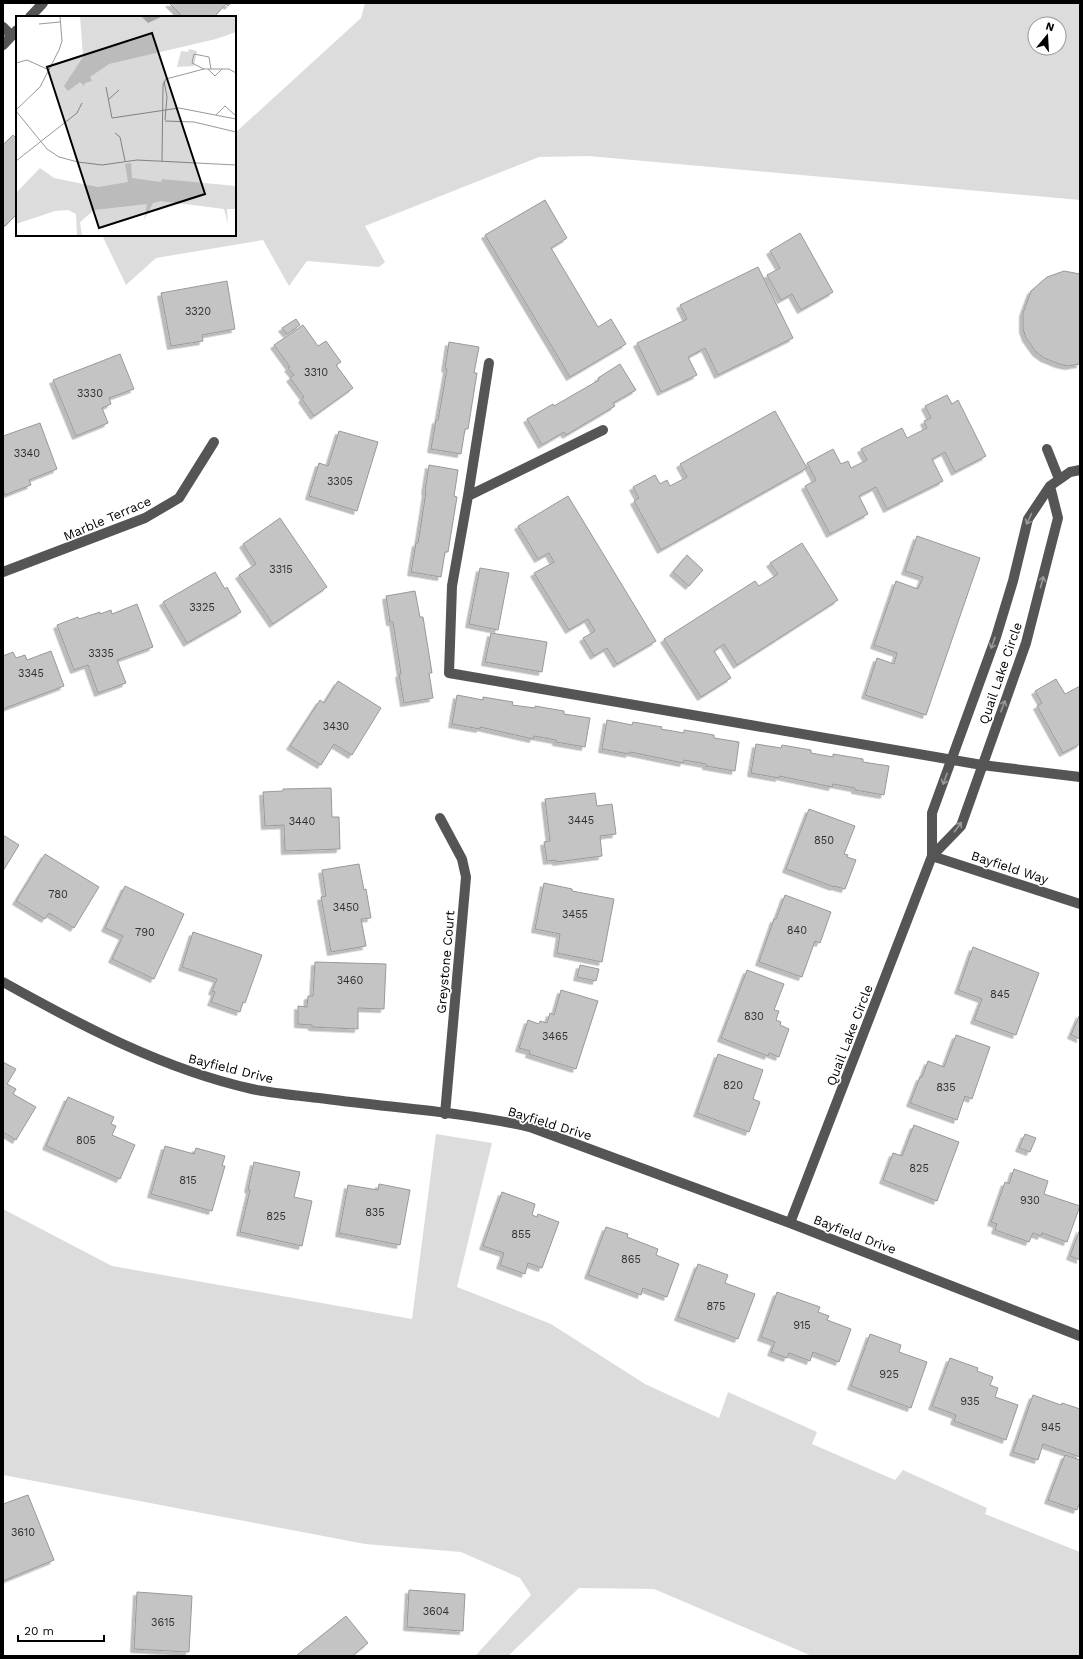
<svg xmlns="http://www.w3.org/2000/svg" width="1083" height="1659" font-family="'Work Sans',sans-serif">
  <defs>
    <filter id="shadow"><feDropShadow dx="-3.5" dy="3.5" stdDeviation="0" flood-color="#0004"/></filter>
  </defs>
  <rect width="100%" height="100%" fill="#fff"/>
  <path fill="#dcdcdc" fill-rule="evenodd" d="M 365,3 L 1080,3 L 1080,200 L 588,156 L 539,157 L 365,226 L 385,262 L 379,267 L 307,261 L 289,286 L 263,240 L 156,258 L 126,285 L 102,235 L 235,235 L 235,133 L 361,18 ZM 1035,24 L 1059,24 L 1059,48 L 1035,48 Z
    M 436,1134 L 492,1143 L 457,1287 L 551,1324 L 645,1384 L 719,1418 L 728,1392 L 817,1432 L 812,1444 L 895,1480 L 903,1470 L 987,1508 L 985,1514 L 1080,1552 L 1080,1656 L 812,1656 L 654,1589 L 579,1588 L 508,1656 L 475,1656 L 531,1595 L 520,1578 L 461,1552 L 365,1544 L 3,1475 L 3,1209 L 112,1266 L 412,1319 Z"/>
  <path fill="#c4c4c4" stroke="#999" filter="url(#shadow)" d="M 169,3 L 231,3 L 228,6 L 226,4 L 214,17 L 183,17 Z
    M 13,135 L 17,139 L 17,214 L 5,226 L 3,224 L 3,145 Z
    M 545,200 L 567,238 L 551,248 L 598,327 L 611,319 L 626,344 L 570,377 L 485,235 Z
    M 800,233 L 833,292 L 801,310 L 792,294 L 781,300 L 767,275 L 780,268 L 770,251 Z
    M 758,267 L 793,338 L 718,375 L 705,348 L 688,357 L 697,375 L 661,392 L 637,343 L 687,319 L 680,305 Z
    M 1064,271 L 1080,274 L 1080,364 L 1068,366 L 1059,364 L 1044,358 L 1036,352 L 1026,338 L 1023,329 L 1023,313 L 1031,291 L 1047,277 Z
    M 227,281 L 235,329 L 202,335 L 203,341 L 171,346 L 161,293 Z
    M 296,319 L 300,325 L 287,334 L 282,328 Z
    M 303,325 L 318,346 L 326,341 L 341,362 L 336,365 L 353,388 L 314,416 L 302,399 L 304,397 L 290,378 L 294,375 L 288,368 L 290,367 L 274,345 Z
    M 449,342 L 479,347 L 474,373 L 477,373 L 468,429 L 465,429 L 461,454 L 431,449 L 436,420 L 438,420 L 447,369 L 445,368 Z
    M 120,354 L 134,389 L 109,398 L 111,404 L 102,408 L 108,423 L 76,436 L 53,380 Z
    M 620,364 L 636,390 L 613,403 L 615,406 L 566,435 L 564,432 L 542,445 L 527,419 L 553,404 L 554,406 L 599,380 L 598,378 Z
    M 947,395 L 952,404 L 958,400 L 986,456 L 955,472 L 945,452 L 932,459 L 943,481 L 887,509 L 876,487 L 859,496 L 868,514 L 830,534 L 805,486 L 816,480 L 807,463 L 833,449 L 841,464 L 848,461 L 851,468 L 867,460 L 861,449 L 902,428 L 907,438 L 927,428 L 924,421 L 931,418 L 925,406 Z
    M 775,411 L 807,468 L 661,550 L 634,501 L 639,498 L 633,487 L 655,475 L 660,484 L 667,480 L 670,486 L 687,477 L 680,464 Z
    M 40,423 L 57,469 L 29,480 L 31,485 L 5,495 L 3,490 L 3,436 Z
    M 339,431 L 378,442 L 357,511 L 309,496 L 319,463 L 328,466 Z
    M 429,465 L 458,470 L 454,496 L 457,497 L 448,552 L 445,552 L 441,577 L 411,572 L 416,543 L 418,543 L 426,492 L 425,491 Z
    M 568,496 L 656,641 L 617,664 L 607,648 L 594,656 L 583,638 L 595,631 L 588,619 L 569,630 L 534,573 L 554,562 L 549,553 L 538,559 L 518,526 Z
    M 280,518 L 327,587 L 273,624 L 239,575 L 256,564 L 243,544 Z
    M 917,536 L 980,558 L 926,715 L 865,695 L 877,658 L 894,664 L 897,653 L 874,645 L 896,581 L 918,589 L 923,577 L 905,571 Z
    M 802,543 L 838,600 L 737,665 L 724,644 L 714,651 L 731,678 L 701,697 L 664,639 L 755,581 L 759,586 L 778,574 L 770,563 Z
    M 687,555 L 703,570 L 689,586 L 673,572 Z
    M 480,568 L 509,573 L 498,630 L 469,624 Z
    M 215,572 L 225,589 L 227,587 L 241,612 L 187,643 L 163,602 Z
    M 415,591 L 420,617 L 423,617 L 432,673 L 429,673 L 433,698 L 404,703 L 399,674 L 401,674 L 393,622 L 390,622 L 386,596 Z
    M 137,604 L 153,647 L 117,660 L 126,683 L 98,693 L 88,665 L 74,670 L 57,625 L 78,617 L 79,619 L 100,612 L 100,614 L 111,610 L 112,614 Z
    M 491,633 L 547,642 L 542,672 L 485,662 Z
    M 51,651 L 64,686 L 3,709 L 3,656 L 13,652 L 16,658 L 25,655 L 27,660 Z
    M 1056,679 L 1065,694 L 1080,686 L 1080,744 L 1063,753 L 1037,706 L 1042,703 L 1035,691 Z
    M 338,681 L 381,708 L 352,755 L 334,744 L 321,765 L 290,746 L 320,700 L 324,703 Z
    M 457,695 L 483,700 L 483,697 L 513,702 L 512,705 L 535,708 L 535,706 L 564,711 L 564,714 L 590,718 L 585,747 L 556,742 L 556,740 L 534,736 L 533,739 L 480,727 L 480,729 L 452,724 Z
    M 607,720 L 632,725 L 633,722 L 662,727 L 661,729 L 684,733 L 684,730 L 714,735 L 714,738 L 739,742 L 735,771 L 706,766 L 706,764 L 684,760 L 683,763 L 630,752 L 629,754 L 602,749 Z
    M 756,744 L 781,748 L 782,745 L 811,750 L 811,753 L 833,757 L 833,754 L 863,759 L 863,762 L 889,766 L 884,795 L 855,790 L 855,788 L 833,784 L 832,787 L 779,776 L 779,778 L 751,773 Z
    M 331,788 L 332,817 L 339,817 L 340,849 L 285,851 L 284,825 L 265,826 L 263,792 L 283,791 L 283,789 Z
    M 595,793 L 597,806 L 612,804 L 616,834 L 600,836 L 602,856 L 556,862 L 556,860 L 547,861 L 544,842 L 550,841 L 545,799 Z
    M 809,809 L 855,826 L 844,854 L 848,855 L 847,857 L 856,860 L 845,889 L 834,886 L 834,887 L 786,869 Z
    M 3,835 L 19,845 L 3,871 Z
    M 45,854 L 99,887 L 74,928 L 49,913 L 45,919 L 16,901 Z
    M 359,864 L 364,890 L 366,889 L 371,918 L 361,919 L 366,946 L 331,952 L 321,897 L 326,896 L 322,870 Z
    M 544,883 L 572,889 L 572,891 L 614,899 L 602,962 L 557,953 L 560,934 L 535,929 Z
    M 125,886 L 184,914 L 154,979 L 112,959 L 123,936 L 105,928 Z
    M 785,895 L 831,912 L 820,943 L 815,941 L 802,977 L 759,962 L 774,919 L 776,919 Z
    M 193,932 L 262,955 L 245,1003 L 243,1002 L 240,1012 L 211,1002 L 215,992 L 212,991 L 217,979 L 182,967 Z
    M 973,947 L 1039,973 L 1016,1035 L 974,1020 L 982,999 L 958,990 Z
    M 315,962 L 386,964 L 384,1009 L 358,1008 L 358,1029 L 312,1027 L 312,1025 L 298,1024 L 298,1006 L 307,1007 L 308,996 L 313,996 Z
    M 580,965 L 599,969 L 596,981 L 577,977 Z
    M 747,970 L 784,984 L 774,1010 L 779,1011 L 776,1020 L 781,1022 L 780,1025 L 789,1029 L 779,1057 L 769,1053 L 768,1056 L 721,1038 Z
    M 561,990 L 598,1001 L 576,1069 L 529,1054 L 530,1051 L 519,1048 L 528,1020 L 539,1024 L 540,1021 L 547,1023 L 550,1013 L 554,1015 Z
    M 1080,1014 L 1080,1039 L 1071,1035 Z
    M 956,1035 L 990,1047 L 972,1099 L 965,1096 L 957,1120 L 910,1103 L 920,1077 L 922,1077 L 928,1061 L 944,1067 Z
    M 718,1054 L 763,1070 L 753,1099 L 760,1102 L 749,1132 L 697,1113 Z
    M 3,1062 L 16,1069 L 7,1084 L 16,1089 L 13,1094 L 36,1107 L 16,1140 L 3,1132 Z
    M 68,1097 L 114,1117 L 111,1124 L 116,1126 L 112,1135 L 135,1145 L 120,1179 L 46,1146 Z
    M 914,1125 L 959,1142 L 937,1201 L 883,1180 L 893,1153 L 902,1156 Z
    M 1025,1134 L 1036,1138 L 1030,1152 L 1019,1148 Z
    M 165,1146 L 194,1154 L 196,1148 L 225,1156 L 222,1166 L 225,1166 L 212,1211 L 151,1194 Z
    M 254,1162 L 300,1172 L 294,1197 L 312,1201 L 302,1246 L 240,1232 L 250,1190 L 248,1189 Z
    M 1014,1169 L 1048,1181 L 1044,1194 L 1080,1206 L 1067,1242 L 1042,1233 L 1041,1236 L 1033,1233 L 1029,1242 L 995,1230 L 997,1224 L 991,1222 L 1005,1182 L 1009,1184 Z
    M 379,1184 L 410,1190 L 400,1245 L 339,1233 L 348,1185 L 378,1190 Z
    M 502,1192 L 535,1204 L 532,1215 L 537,1217 L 538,1214 L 559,1222 L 542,1268 L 528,1263 L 525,1274 L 500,1265 L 504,1253 L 483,1246 Z
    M 606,1227 L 628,1234 L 627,1237 L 658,1249 L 656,1255 L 679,1264 L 667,1297 L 643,1288 L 641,1295 L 588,1275 Z
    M 1080,1229 L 1080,1260 L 1070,1256 Z
    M 698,1264 L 728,1275 L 725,1283 L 755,1294 L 738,1339 L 678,1317 Z
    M 777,1292 L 820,1307 L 818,1312 L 829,1316 L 827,1320 L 851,1329 L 839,1362 L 813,1352 L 810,1361 L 789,1353 L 787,1358 L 771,1352 L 775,1342 L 761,1337 Z
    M 870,1334 L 901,1345 L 899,1352 L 927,1362 L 911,1408 L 851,1386 Z
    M 950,1358 L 978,1368 L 977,1371 L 993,1377 L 990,1385 L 998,1388 L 995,1397 L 1018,1405 L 1006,1440 L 954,1421 L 956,1415 L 932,1406 Z
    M 1033,1395 L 1061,1405 L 1062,1403 L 1080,1409 L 1080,1457 L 1043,1444 L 1038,1460 L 1013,1452 Z
    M 1065,1455 L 1080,1460 L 1080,1502 L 1077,1510 L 1048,1500 Z
    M 28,1495 L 54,1560 L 3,1581 L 3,1504 Z
    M 409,1590 L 465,1594 L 463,1631 L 407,1627 Z
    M 137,1592 L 192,1596 L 189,1652 L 134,1649 Z
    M 346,1616 L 368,1643 L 352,1656 L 296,1656 Z"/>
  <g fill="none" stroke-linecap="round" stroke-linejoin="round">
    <path stroke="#555" stroke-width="10" d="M 30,17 L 43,3
      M 3,27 L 12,36
      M 3,45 L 17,30
      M 489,363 L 468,496 L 452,586 L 449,673 L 982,765 L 1080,777
      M 1047,449 L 1059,479
      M 468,496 L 603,430
      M 3,572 L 145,518 L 179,498 L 214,442
      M 440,818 L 462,859 L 466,877 L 445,1114
      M 932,856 L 961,826 L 1026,643 L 1058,518 L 1050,486
      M 932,856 L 1080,904
      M 3,982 C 82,1026 163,1069 252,1089 C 276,1094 302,1096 327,1099 C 394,1108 463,1112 530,1127 L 790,1223 L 1080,1336
      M 790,1223 L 932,856 L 932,813 L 996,637 L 1013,581 L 1028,519 L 1050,486 L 1070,472 L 1080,470"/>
  </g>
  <defs><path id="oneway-shaft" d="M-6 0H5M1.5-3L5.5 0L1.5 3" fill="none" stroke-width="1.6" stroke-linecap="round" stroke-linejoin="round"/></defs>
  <g stroke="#999">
    <use href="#oneway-shaft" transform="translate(1029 519) rotate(115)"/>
    <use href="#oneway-shaft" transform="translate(1042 582) rotate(-75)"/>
    <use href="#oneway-shaft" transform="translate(993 643) rotate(110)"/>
    <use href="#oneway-shaft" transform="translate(1003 706) rotate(-70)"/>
    <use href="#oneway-shaft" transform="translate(945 779) rotate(110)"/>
    <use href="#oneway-shaft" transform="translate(958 827) rotate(-53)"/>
  </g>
  <g text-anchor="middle" stroke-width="3.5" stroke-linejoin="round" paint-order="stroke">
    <g font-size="11" fill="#313131">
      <text x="198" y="315">3320</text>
      <text x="316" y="376">3310</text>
      <text x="90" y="397">3330</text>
      <text x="27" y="457">3340</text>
      <text x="340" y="485">3305</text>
      <text x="281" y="573">3315</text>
      <text x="202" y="611">3325</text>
      <text x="101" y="657">3335</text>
      <text x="31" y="677">3345</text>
      <text x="336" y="730">3430</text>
      <text x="581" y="824">3445</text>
      <text x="302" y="825">3440</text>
      <text x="824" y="844">850</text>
      <text x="58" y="898">780</text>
      <text x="346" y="911">3450</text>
      <text x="575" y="918">3455</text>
      <text x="797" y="934">840</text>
      <text x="145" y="936">790</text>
      <text x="350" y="984">3460</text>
      <text x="1000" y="998">845</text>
      <text x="754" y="1020">830</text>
      <text x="555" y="1040">3465</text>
      <text x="733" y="1089">820</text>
      <text x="946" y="1091">835</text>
      <text x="86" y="1144">805</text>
      <text x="919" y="1172">825</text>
      <text x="188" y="1184">815</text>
      <text x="1030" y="1204">930</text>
      <text x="375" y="1216">835</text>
      <text x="276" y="1220">825</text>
      <text x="521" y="1238">855</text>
      <text x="631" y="1263">865</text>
      <text x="716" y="1310">875</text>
      <text x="802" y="1329">915</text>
      <text x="889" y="1378">925</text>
      <text x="970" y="1405">935</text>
      <text x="1051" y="1431">945</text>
      <text x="23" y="1536">3610</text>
      <text x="436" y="1615">3604</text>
      <text x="163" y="1626">3615</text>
    </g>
    <g font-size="13" fill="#000" stroke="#fff">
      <text transform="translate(107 518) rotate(-23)" y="5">Marble Terrace</text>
      <text transform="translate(1000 673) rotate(-71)" y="5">Quail Lake Circle</text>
      <text transform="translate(1010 867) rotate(18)" y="5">Bayfield Way</text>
      <text transform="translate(445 962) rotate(-85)" y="5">Greystone Court</text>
      <text transform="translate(849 1035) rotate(-69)" y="5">Quail Lake Circle</text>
      <text transform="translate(231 1068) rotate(14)" y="5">Bayfield Drive</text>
      <text transform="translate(550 1123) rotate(17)" y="5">Bayfield Drive</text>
      <text transform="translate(855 1234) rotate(21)" y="5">Bayfield Drive</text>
    </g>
  </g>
  <g transform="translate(16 16)">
    <rect width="220" height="220" fill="#fff"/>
    <path d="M 64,0 L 220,0 L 220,16 L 200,23 L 93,48 L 74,61 L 76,65 L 69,67 L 68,70 L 64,66 L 52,75 L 48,70 L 67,41 ZM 173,33 L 181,35 L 178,50 L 161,51 L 165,35 L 172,36 ZM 115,147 L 116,162 L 145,166 L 146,163 L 220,170 L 220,193 L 211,193 L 212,208 L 208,193 L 145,185 L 137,187 L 128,204 L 131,188 L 78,194 L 64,206 L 66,220 L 61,220 L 60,198 L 52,194 L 39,195 L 0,208 L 0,177 L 24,152 L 38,162 L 82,171 L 112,166 L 109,148 Z" fill="#dcdcdc"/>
    <path d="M 125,0 L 147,0 L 132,7 Z" fill="#a3a3a3"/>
    <path fill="none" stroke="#999" stroke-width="1" d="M 23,8 L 44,6M 0,47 L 11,44 L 33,54M 188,53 L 176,47 L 178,38 L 193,41 L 195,53M 192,53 L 199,60 L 206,53M 148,65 L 151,81 L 149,104M 90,71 L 96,102 L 163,92 L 220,103M 92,84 L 103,74M 0,94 L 24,71 L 43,34 L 46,25 L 44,0M 0,95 L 31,133 L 43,141 L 62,146 L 86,149 L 121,144 L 220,149M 200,99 L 209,90 L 220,100M 149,105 L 178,106 L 220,116M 99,117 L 104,121 L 109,145M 0,145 L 61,97 L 66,87M 146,145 L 147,69 L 150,63 L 188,53 L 213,53 L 220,57"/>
    <path fill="#000" fill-opacity="0.15" stroke="#000" stroke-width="2" d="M 136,17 L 189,178 L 83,212 L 31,51 Z"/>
    <rect width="220" height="220" fill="none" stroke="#000" stroke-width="2"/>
  </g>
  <rect width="1083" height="1659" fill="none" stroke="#000000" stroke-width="8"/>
  <g transform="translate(1047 36) rotate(18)"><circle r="19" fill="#ffffff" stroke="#999999"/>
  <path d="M0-3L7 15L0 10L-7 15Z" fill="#000000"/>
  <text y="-6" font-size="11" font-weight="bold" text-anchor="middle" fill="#000000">N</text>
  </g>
  <path d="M18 1635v6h86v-6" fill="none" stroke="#000000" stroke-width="2"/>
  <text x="24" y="1635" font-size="12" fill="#000000" stroke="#ffffff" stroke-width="3" paint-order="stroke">20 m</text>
</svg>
